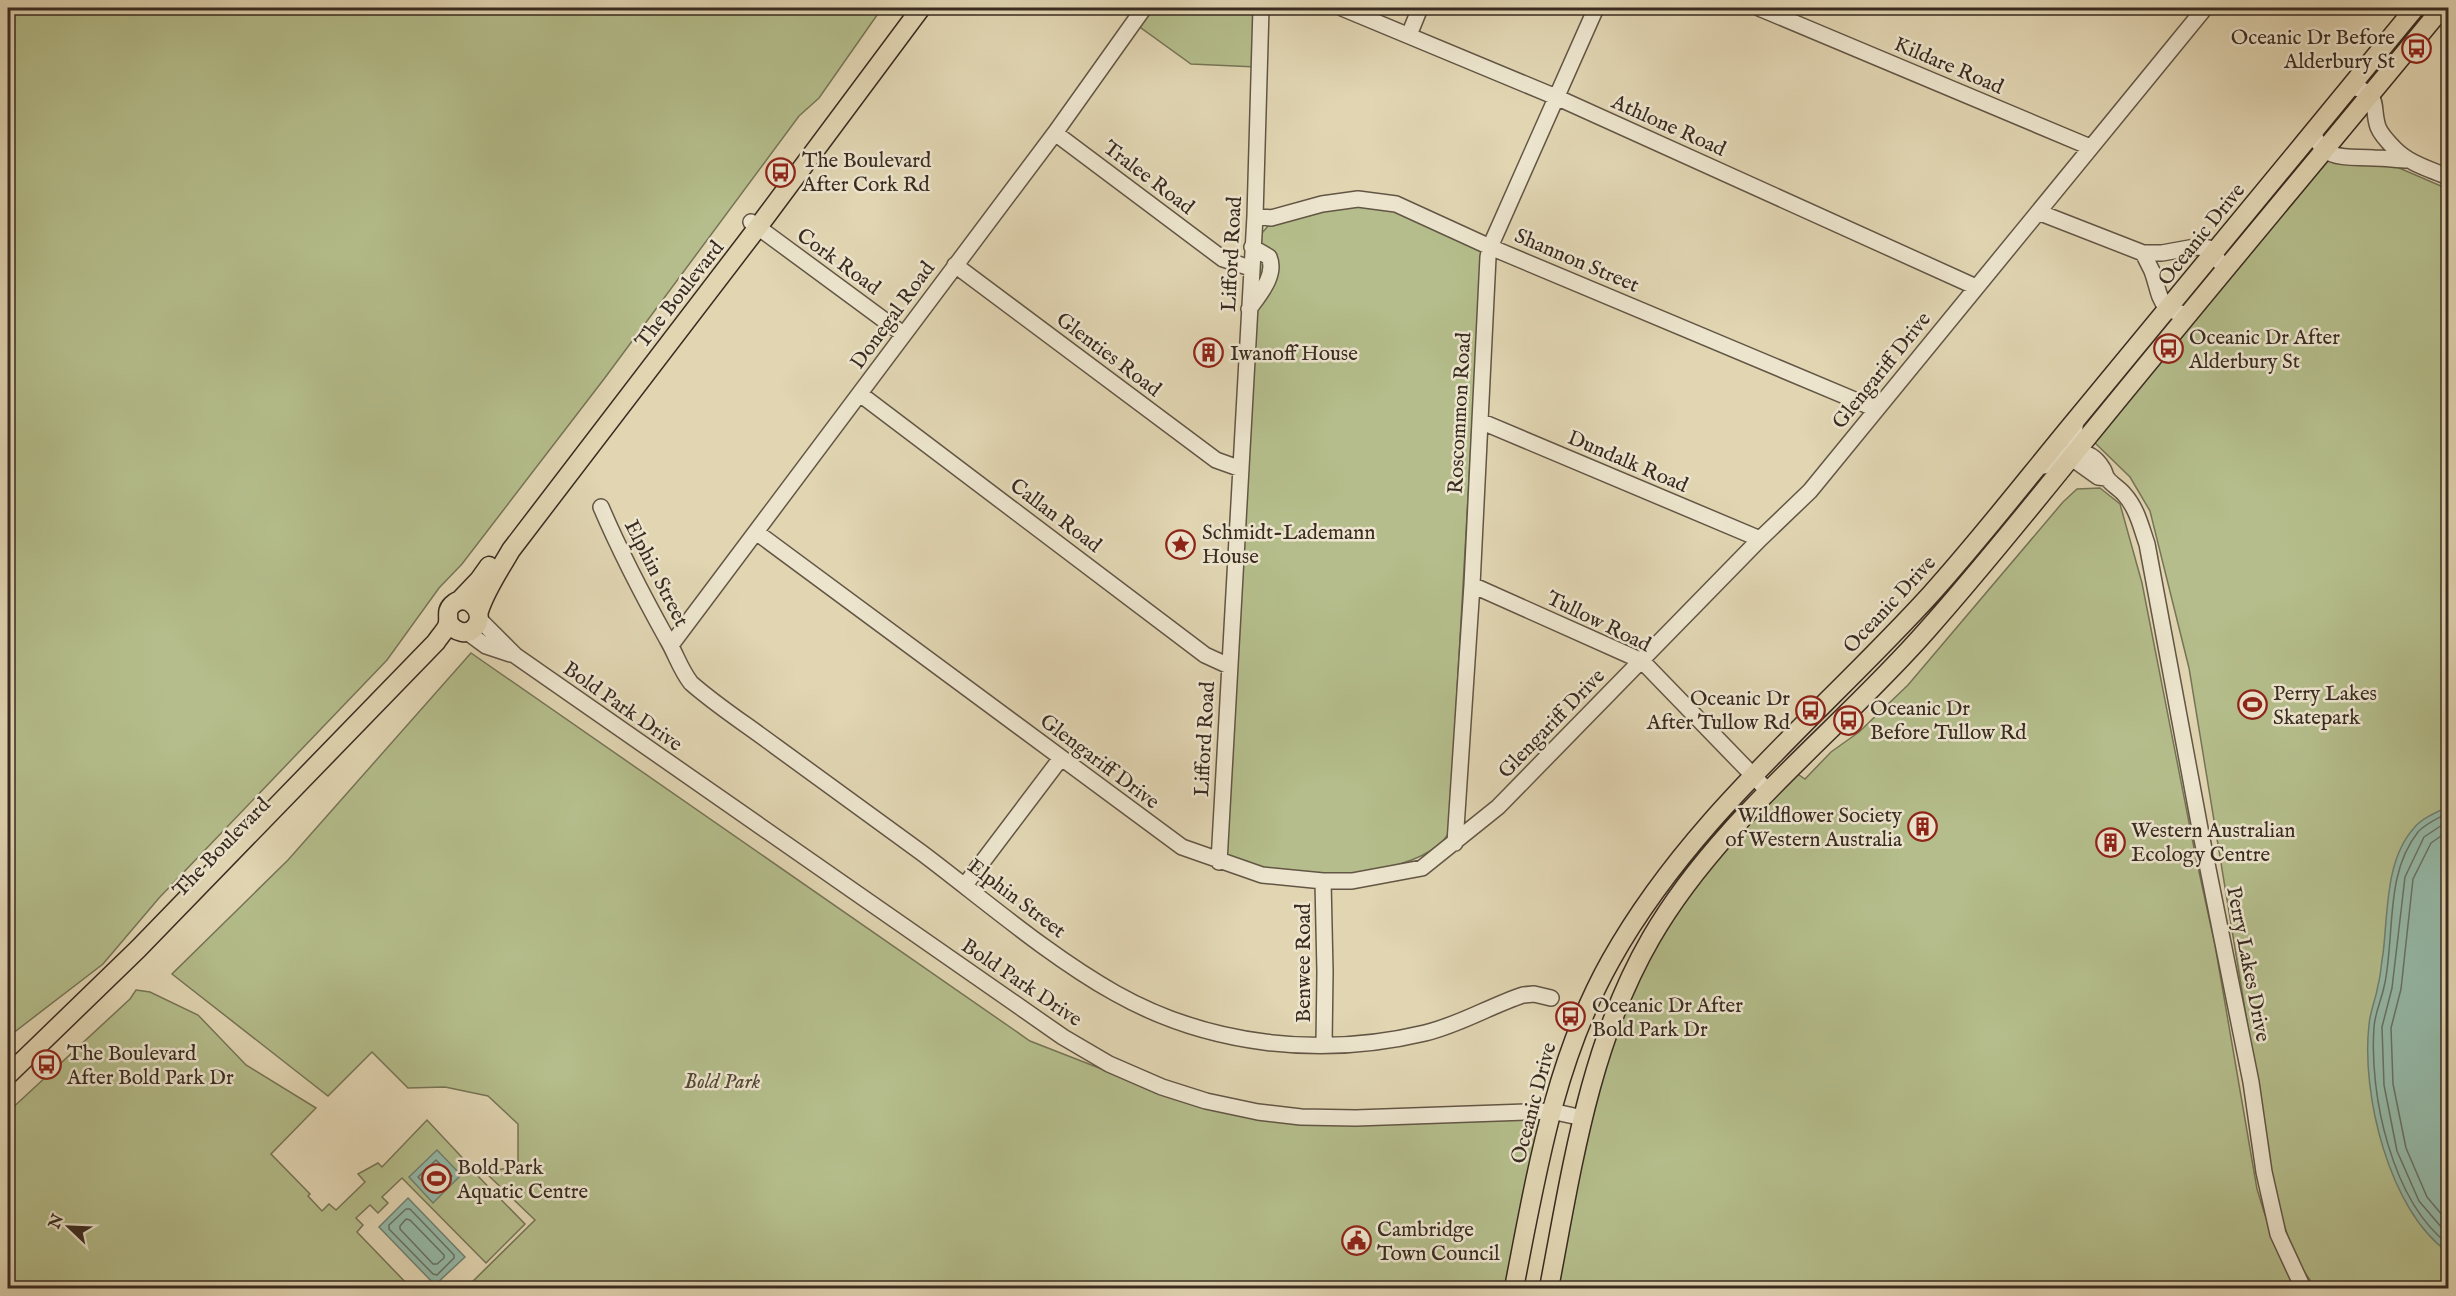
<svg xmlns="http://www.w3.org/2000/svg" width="2456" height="1296" font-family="'IM FELL English',serif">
  <rect width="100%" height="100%" fill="#e1d5b2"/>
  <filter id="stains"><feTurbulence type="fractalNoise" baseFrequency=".00333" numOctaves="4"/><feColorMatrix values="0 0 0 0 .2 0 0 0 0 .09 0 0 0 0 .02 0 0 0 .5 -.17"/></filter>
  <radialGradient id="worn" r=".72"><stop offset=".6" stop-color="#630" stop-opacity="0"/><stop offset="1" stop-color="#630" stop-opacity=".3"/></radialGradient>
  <path fill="#b4bd8b" stroke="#767456" stroke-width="1.5" d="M 8,8 L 882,8 L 819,98 L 799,116 L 604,379 L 462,564 L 439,588 L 387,660 L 159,898 L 103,964 L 8,1037 Z
    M 1150,8 L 1259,8 L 1256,67 L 1191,64 L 1137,25 Z
    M 2329,158 L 2390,164 L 2448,189 L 2448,1288 L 2315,1288 L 2295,1257 L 2281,1216 L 2272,1174 L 2189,668 L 2150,511 L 2130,477 L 2093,441 Z
    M 1347,205 L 1389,208 L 1482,250 L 1449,833 C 1425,872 1326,880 1284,875 C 1266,872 1245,862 1227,855 L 1260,239 L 1262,233 L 1269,225 Z
    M 2100,488 L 2120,504 L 2142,583 L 2196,858 L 2215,945 L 2257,1189 C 2267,1224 2279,1256 2297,1288 L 1556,1288 L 1589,1119 L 1611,1040 L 1657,938 L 1725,847 L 1796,773 L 1805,779 L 1831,752 L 1859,732 L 1908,685 L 2063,502 L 2077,489 Z
    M 471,653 L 1030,1041 L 1158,1091 L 1256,1118 L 1546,1113 L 1505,1288 L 466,1288 L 535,1220 L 489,1176 L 495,1170 L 518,1167 L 518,1124 L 488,1096 L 445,1087 L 408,1088 L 372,1052 L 328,1096 L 172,974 L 288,860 Z
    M 136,990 L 150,992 L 198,1015 L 246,1065 L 316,1108 L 271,1154 L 310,1194 L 308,1196 L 322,1211 L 329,1204 L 336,1210 L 365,1182 L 358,1174 L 378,1163 L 382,1167 L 427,1120 L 471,1167 L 464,1174 L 466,1176 L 472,1170 L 525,1224 L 486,1263 L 402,1178 L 382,1197 L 388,1203 L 378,1213 L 370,1205 L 356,1218 L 363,1225 L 357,1232 L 411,1288 L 8,1288 L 8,1112 L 130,999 Z"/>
  <path fill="#95b9a8" stroke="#708072" stroke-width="1.5" d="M 2448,807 L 2448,1252 C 2389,1211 2361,1093 2369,1025 C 2370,1011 2376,999 2378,985 C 2381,975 2381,964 2383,954 C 2388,914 2385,860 2414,828 C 2422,818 2437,812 2448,807 Z
    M 437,1150 L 461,1175 L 433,1203 L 409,1177 Z
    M 408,1198 L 465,1257 L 435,1285 L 379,1227 Z"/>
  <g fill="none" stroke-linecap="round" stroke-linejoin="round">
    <path stroke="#677264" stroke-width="1.5" d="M 2448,813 C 2438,818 2425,824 2418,832 C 2391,866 2393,911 2389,951 C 2388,963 2387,975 2384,987 C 2381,1001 2375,1013 2374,1027 C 2369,1095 2392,1201 2448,1244
      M 2448,821 L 2424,837 L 2405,877 L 2392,988 L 2382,1027 L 2384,1085 L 2397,1151 L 2419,1201 L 2448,1235
      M 2448,831 L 2431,843 L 2413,879 L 2401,989 L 2391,1028 L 2393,1084 L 2406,1148 L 2427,1197 L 2448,1222
      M 436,1160 L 452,1176 L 433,1193 L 418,1177 Z
      M 406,1209 L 410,1209 L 454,1255 L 454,1258 L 437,1275 L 433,1274 L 389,1229 L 389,1225 Z
      M 406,1219 L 410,1220 L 444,1255 L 444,1258 L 437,1264 L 433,1264 L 400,1229 L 400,1226 Z"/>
    <defs>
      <path id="minor" d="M 1342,8 L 1556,97 L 1976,287
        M 1759,8 L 2090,147
        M 1409,35 L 1420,8
        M 2350,87 C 2382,91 2371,107 2378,127 C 2381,135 2389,143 2395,149 C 2410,164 2430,169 2448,177
        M 1055,133 L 1223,259 L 1250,268
        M 2313,133 C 2326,163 2348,156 2374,158 C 2386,158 2397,160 2408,160
        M 2038,212 L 2143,253 L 2162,253 L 2195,247 L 2209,248 L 2226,270
        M 1255,216 L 1271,218 L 1322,204 L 1358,199 L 1396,204 L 1490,247 L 1876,409
        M 751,222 L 903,334
        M 2143,253 C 2146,259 2149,265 2152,271 C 2161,295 2157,313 2190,314
        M 955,265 L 1216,460 L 1241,469
        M 1249,309 C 1259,295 1277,275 1269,257 L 1252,247
        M 860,394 L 1205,655 L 1229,666
        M 2076,420 L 2073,441 L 2077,462 L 2098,477 L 2107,478
        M 1480,421 L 1760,539
        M 2044,466 C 2063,450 2088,444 2103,469 C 2105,472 2105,475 2107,478 C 2111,484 2119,488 2124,494 C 2137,508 2141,527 2147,544 L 2201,834 L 2251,1082 L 2264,1172 L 2278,1234 L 2303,1288
        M 601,507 C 621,554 642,594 667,639 C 676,654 680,669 691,683 C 717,706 747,725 775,746 C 824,782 873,817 922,853 C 983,899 1049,956 1115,993 C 1209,1046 1321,1058 1425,1033 C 1459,1025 1490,1006 1523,995 L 1534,994 L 1551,998
        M 756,532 L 1182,847 L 1262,875 L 1323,881 L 1352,881 L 1422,868 L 1498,807 L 1760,539 L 1810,491 L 2205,8
        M 1472,585 L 1642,661 L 1769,792
        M 479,619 L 516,656 L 1063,1037 L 1109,1064 L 1162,1087 L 1206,1101 L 1258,1112 L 1301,1117 L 1356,1118 L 1551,1111 L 1583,1118
        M 467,632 L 486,646 L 510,654
        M 671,645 L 1055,133 L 1144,8
        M 1455,843 L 1472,585 L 1488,257 L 1490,247 L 1596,8
        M 1219,862 L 1255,216 L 1261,8
        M 1323,881 L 1325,972 L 1324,1045
        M 965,885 L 1061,758"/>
      <path id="major" d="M 459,601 L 479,580 L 489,566
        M 479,611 C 486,589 499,571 511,550 L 758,227 L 921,8
        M 8,1075 L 138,949 L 436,642 C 439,637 448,628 448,622 C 449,615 446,611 452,605 C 466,591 486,611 476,626 C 468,637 455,632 449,623
        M 1514,1288 C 1536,1176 1554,1061 1611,960 C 1691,817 1822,714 1931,594 C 1983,536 2030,475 2079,416 C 2192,280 2303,144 2415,8
        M 1549,1288 C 1572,1168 1589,1045 1651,938 C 1719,820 1839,731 1928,629 C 1983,567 2034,503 2086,439 C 2204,294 2324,151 2442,8"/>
    </defs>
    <use href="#minor" stroke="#635645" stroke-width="18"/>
    <use href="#major" stroke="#392b21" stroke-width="21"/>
    <use href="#minor" stroke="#ece4cd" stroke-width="15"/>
    <use href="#major" stroke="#e1d5b2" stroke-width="18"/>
  </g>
  <defs>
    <symbol id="bus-ring" viewBox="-11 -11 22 22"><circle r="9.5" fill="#ece4cd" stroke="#8f2418" stroke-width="1.5"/><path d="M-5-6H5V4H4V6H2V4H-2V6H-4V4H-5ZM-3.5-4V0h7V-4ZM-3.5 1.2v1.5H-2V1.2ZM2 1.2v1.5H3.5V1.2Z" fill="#8f2418"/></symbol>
    <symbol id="building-ring" viewBox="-11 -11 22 22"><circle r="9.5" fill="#ece4cd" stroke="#8f2418" stroke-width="1.5"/><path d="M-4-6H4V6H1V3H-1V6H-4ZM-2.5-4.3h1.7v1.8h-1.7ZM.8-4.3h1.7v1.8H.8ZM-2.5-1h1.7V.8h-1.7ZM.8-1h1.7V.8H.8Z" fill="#8f2418"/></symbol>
    <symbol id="sight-ring" viewBox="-11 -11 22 22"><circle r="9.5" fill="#ece4cd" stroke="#8f2418" stroke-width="1.5"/><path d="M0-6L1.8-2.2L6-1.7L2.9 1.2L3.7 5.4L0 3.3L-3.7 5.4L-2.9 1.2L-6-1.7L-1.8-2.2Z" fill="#8f2418"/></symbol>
    <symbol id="stadium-ring" viewBox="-11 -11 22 22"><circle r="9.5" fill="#ece4cd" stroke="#8f2418" stroke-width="1.5"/><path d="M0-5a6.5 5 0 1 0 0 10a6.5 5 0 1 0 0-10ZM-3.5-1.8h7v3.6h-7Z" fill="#8f2418"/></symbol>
    <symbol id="civic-ring" viewBox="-11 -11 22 22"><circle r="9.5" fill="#ece4cd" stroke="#8f2418" stroke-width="1.5"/><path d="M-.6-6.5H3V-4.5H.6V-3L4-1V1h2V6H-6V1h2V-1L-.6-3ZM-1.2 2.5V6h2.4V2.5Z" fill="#8f2418"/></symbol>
  </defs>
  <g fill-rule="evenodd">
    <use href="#bus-ring" x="2400" y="32" width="33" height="33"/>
    <use href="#bus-ring" x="764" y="156" width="33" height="33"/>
    <use href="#bus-ring" x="2152" y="332" width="33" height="33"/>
    <use href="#building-ring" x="1192" y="336" width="33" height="33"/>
    <use href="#sight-ring" x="1164" y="528" width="33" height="33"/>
    <use href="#stadium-ring" x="2236" y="688" width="33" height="33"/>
    <use href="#bus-ring" x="1794" y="694" width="33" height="33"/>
    <use href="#bus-ring" x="1832" y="704" width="33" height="33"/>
    <use href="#building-ring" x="1906" y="810" width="33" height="33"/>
    <use href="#building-ring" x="2094" y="826" width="33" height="33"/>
    <use href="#bus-ring" x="1554" y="1000" width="33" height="33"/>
    <use href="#bus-ring" x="30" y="1048" width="33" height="33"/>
    <use href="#stadium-ring" x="420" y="1162" width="33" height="33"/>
    <use href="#civic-ring" x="1340" y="1224" width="33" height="33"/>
  </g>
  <g text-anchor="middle" stroke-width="5" stroke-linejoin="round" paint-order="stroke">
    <g font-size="21" fill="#392b21" stroke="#ece4cd" text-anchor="start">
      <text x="2395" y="44" text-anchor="end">Oceanic Dr Before<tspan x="2395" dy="24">Alderbury St</tspan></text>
      <text x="802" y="167">The Boulevard<tspan x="802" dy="24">After Cork Rd</tspan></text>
      <text x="2189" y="344">Oceanic Dr After<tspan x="2189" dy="24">Alderbury St</tspan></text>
      <text x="1230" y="360">Iwanoff House</text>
      <text x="1202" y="539">Schmidt-Lademann<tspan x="1202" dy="24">House</tspan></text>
      <text x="2273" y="700">Perry Lakes<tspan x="2273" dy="24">Skatepark</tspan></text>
      <text x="1790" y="705" text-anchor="end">Oceanic Dr<tspan x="1790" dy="24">After Tullow Rd</tspan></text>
      <text x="1870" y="715">Oceanic Dr<tspan x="1870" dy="24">Before Tullow Rd</tspan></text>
      <text x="1902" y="822" text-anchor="end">Wildflower Society<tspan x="1902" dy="24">of Western Australia</tspan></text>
      <text x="2131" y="837">Western Australian<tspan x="2131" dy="24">Ecology Centre</tspan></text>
      <text x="1592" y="1012">Oceanic Dr After<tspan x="1592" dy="24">Bold Park Dr</tspan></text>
      <text x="67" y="1060">The Boulevard<tspan x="67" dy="24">After Bold Park Dr</tspan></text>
      <text x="457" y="1174">Bold Park<tspan x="457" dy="24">Aquatic Centre</tspan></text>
      <text x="1377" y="1236">Cambridge<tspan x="1377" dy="24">Town Council</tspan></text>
    </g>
    <g font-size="21" fill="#392b21" stroke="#ece4cd">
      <text transform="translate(1949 65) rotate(23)" y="7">Kildare Road</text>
      <text transform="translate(1669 125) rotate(24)" y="7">Athlone Road</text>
      <text transform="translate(1149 177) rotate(37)" y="7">Tralee Road</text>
      <text transform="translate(2201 234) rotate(-51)" y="7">Oceanic Drive</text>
      <text transform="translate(1231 254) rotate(-87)" y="7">Lifford Road</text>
      <text transform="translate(1577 260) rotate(23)" y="7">Shannon Street</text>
      <text transform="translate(839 261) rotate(36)" y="7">Cork Road</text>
      <text transform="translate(679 294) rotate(-52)" y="7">The Boulevard</text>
      <text transform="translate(892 315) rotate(-54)" y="7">Donegal Road</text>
      <text transform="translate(1109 354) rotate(37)" y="7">Glenties Road</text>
      <text transform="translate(1881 370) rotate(-51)" y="7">Glengariff Drive</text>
      <text transform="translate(1459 413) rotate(-87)" y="7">Roscommon Road</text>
      <text transform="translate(1628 461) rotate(23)" y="7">Dundalk Road</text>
      <text transform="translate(1056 515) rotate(37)" y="7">Callan Road</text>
      <text transform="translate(657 573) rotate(63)" y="7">Elphin Street</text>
      <text transform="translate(1889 604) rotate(-47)" y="7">Oceanic Drive</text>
      <text transform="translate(1599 621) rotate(26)" y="7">Tullow Road</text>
      <text transform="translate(623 706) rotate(35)" y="7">Bold Park Drive</text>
      <text transform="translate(1551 723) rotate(-46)" y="7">Glengariff Drive</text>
      <text transform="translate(1204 739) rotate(-87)" y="7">Lifford Road</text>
      <text transform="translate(1100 761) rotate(37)" y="7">Glengariff Drive</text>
      <text transform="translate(221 847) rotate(-46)" y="7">The Boulevard</text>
      <text transform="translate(1017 898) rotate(37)" y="7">Elphin Street</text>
      <text transform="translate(1303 963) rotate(-90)" y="7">Benwee Road</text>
      <text transform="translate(2249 964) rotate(79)" y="7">Perry Lakes Drive</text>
      <text transform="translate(1022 982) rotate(34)" y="7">Bold Park Drive</text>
      <text transform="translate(1533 1103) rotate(-75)" y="7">Oceanic Drive</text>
    </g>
    <g font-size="21" font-style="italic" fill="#524836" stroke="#ece4cd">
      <text x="722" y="1088">Bold Park</text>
    </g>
  </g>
  <rect width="2456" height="1296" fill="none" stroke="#e1d5b2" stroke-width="30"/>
  <rect x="9" y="9" width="2438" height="1278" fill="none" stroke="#392b21" stroke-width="3"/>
  <rect x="15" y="15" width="2426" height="1266" fill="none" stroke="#392b21" stroke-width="1.5"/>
  <g transform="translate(69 1227) rotate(293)" stroke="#ece4cd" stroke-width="4.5" paint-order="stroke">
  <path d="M0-4.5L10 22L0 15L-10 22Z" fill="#392b21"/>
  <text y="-9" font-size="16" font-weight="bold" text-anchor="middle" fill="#392b21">N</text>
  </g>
  <rect width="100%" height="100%" filter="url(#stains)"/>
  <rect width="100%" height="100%" fill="url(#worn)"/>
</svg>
